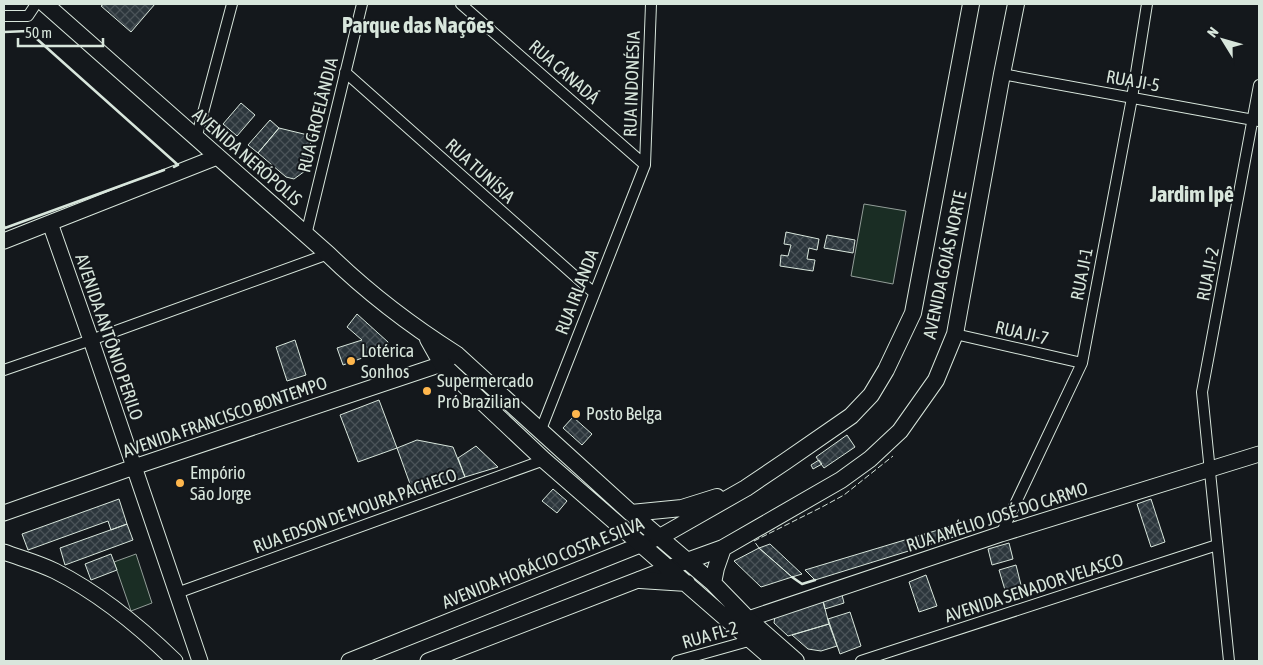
<svg xmlns="http://www.w3.org/2000/svg" width="1263" height="665" font-family="'Asap Condensed',sans-serif">
  <defs>
    <pattern id="building-cross-hatch" width="8" height="8" patternUnits="userSpaceOnUse" patternTransform="scale(1.25)"><rect width="8" height="8" fill="#2c363c"/><path d="M0 0l8 8M0 8l8-8" fill="none" stroke="#4a5358"/></pattern>
  </defs>
  <rect width="100%" height="100%" fill="#14181c"/>
  <path fill="#1a2d24" stroke="#939e99" d="M 864,204 L 906,211 L 893,284 L 851,276 Z
    M 136,554 L 152,603 L 131,611 L 114,562 Z"/>
  <path fill="url(#building-cross-hatch)" stroke="#d8e6dc" d="M 104,4 L 155,4 L 131,32 L 101,6 Z
    M 241,103 L 255,115 L 237,136 L 223,124 Z
    M 270,120 L 279,128 L 258,153 L 248,145 Z
    M 279,128 L 312,136 L 305,171 L 294,179 L 286,177 L 258,153 Z
    M 786,232 L 819,239 L 817,250 L 809,248 L 807,259 L 815,260 L 813,271 L 780,266 L 781,255 L 788,256 L 791,245 L 784,244 Z
    M 827,235 L 855,240 L 853,253 L 824,248 Z
    M 357,314 L 388,342 L 387,349 L 343,365 L 337,348 L 362,340 L 347,327 Z
    M 295,340 L 306,375 L 287,381 L 276,347 Z
    M 379,400 L 397,448 L 358,462 L 340,415 Z
    M 573,417 L 592,434 L 582,445 L 563,428 Z
    M 847,435 L 855,447 L 824,468 L 816,457 Z
    M 417,440 L 453,447 L 465,477 L 414,495 L 397,448 Z
    M 476,446 L 498,467 L 465,477 L 458,458 Z
    M 819,460 L 822,464 L 813,469 L 811,465 Z
    M 553,489 L 567,501 L 557,513 L 542,501 Z
    M 119,499 L 127,524 L 111,530 L 108,521 L 28,550 L 22,534 Z
    M 1151,499 L 1165,542 L 1151,547 L 1137,504 Z
    M 127,524 L 133,540 L 65,565 L 60,548 Z
    M 958,524 L 962,529 L 957,536 L 815,580 L 805,570 Z
    M 1009,543 L 1013,559 L 992,565 L 988,549 Z
    M 770,544 L 802,574 L 792,577 L 759,548 Z
    M 759,548 L 792,577 L 761,587 L 734,561 Z
    M 111,554 L 117,570 L 91,580 L 85,564 Z
    M 1016,565 L 1021,585 L 1005,590 L 999,570 Z
    M 926,575 L 937,606 L 919,612 L 909,582 Z
    M 842,595 L 844,603 L 825,609 L 823,601 Z
    M 823,601 L 829,624 L 788,636 L 774,623 L 775,616 Z
    M 850,612 L 861,646 L 840,654 L 828,619 Z
    M 829,624 L 837,646 L 821,651 L 808,649 L 792,635 Z"/>
  <g fill="none" stroke-linecap="round" stroke-linejoin="round">
    <defs>
      <path id="street" d="M 461,4 L 645,165
        M 4,16 L 28,16 L 36,4
        M 345,72 L 594,293
        M 1002,74 L 1259,121
        M 196,139 L 232,4
        M 306,235 L 362,4
        M 955,334 L 1082,363
        M 4,370 L 91,340 L 328,254
        M 540,432 L 645,165 L 651,4
        M 1001,534 L 1082,363 L 1132,98 L 1147,4
        M 177,593 L 544,460
        M 677,661 L 752,640
        M 861,661 L 1217,545
        M 1229,661 L 1202,392 L 1259,85"/>
      <path id="secondary" d="M 50,223 L 91,340 L 200,661
        M 4,241 L 217,157
        M 4,513 L 134,467 L 442,364 L 450,358
        M 4,552 C 20,558 39,563 55,571 C 99,593 140,627 175,661
        M 748,619 L 1001,534 L 1259,454
        M 349,661 L 660,537
        M 428,661 L 687,561"/>
      <path id="primary" d="M 45,4 L 328,254 C 367,292 410,325 456,354 L 631,513 L 713,583 L 748,619 L 796,661
        M 428,339 L 442,364 L 544,460 L 775,661
        M 631,513 L 682,508 L 717,497
        M 660,537 L 746,488 L 786,461 L 851,416 L 871,395 L 886,370 L 913,313 L 971,4
        M 687,561 L 723,548 L 841,480 L 870,459 L 900,431 L 936,380 L 955,334 L 1002,74 L 1016,4
        M 640,580 L 687,583
        M 713,583 L 716,568 L 723,548"/>
    </defs>
    <use href="#street" stroke="#d8e6dc" stroke-width="12"/>
    <use href="#secondary" stroke="#d8e6dc" stroke-width="17"/>
    <use href="#primary" stroke="#d8e6dc" stroke-width="18"/>
    <use href="#street" stroke="#14181c" stroke-width="10"/>
    <use href="#secondary" stroke="#14181c" stroke-width="15"/>
    <use href="#primary" stroke="#14181c" stroke-width="16"/>
    <path stroke="#d8e6dc" stroke-width="1" stroke-dasharray="6 2.5" stroke-linecap="butt" d="M 759,548 L 754,541 L 822,507 L 844,495 L 893,456"/>
    <path stroke="#d8e6dc" stroke-width="2.5" d="M 4,32 L 28,31 L 178,165 L 174,167
      M 4,228 L 4,226 L 5,228 L 164,170
      M 792,577 L 802,584 L 815,580"/>
  </g>
  <g fill="#ffb74d" stroke="#14181c" stroke-width="2">
    <circle cx="351" cy="361" r="5"/>
    <circle cx="427" cy="391" r="5"/>
    <circle cx="576" cy="414" r="5"/>
    <circle cx="180" cy="483" r="5"/>
  </g>
  <g text-anchor="middle" stroke-width="4" stroke-linejoin="round" paint-order="stroke">
    <g font-size="18" fill="#d8e6dc" stroke="#14181c">
      <text transform="translate(564 72) rotate(41)" y="6">RUA CANADÁ</text>
      <text transform="translate(1133 81) rotate(10)" y="6">RUA JI-5</text>
      <text transform="translate(632 84) rotate(-88)" y="6">RUA INDONÉSIA</text>
      <text transform="translate(318 115) rotate(-76)" y="6">RUA GROELÂNDIA</text>
      <text transform="translate(247 157) rotate(41)" y="6">AVENIDA NERÓPOLIS</text>
      <text transform="translate(480 171) rotate(42)" y="6">RUA TUNÍSIA</text>
      <text transform="translate(945 265) rotate(-78)" y="6">AVENIDA GOIÁS NORTE</text>
      <text transform="translate(1082 274) rotate(-79)" y="6">RUA JI-1</text>
      <text transform="translate(1208 274) rotate(-79)" y="6">RUA JI-2</text>
      <text transform="translate(577 292) rotate(-69)" y="6">RUA IRLANDA</text>
      <text transform="translate(1022 333) rotate(13)" y="6">RUA JI-7</text>
      <text transform="translate(109 337) rotate(71)" y="6">AVENIDA ANTÔNIO PERILO</text>
      <text transform="translate(225 417) rotate(-19)" y="6">AVENIDA FRANCISCO BONTEMPO</text>
      <text transform="translate(355 511) rotate(-20)" y="6">RUA EDSON DE MOURA PACHECO</text>
      <text transform="translate(997 517) rotate(-18)" y="6">RUA AMÉLIO JOSÉ DO CARMO</text>
      <text transform="translate(543 563) rotate(-22)" y="6">AVENIDA HORÁCIO COSTA E SILVA</text>
      <text transform="translate(1034 588) rotate(-18)" y="6">AVENIDA SENADOR VELASCO</text>
      <text transform="translate(710 635) rotate(-16)" y="6">RUA FL-2</text>
    </g>
    <g font-size="18" fill="#d8e6dc" stroke="#14181c" text-anchor="start">
      <text x="361" y="357">Lotérica<tspan x="361" dy="21">Sonhos</tspan></text>
      <text x="437" y="387">Supermercado<tspan x="437" dy="21">Pró Brazilian</tspan></text>
      <text x="586" y="420">Posto Belga</text>
      <text x="190" y="479">Empório<tspan x="190" dy="21">São Jorge</tspan></text>
    </g>
    <g font-size="22" font-weight="bold" fill="#d8e6dc" stroke="#14181c">
      <text x="418" y="33">Parque das Nações</text>
      <text x="1192" y="202">Jardim Ipê</text>
    </g>
  </g>
  <rect width="1263" height="665" fill="none" stroke="#d8e6dc" stroke-width="10"/>
  <g transform="translate(1223 40) rotate(307)" stroke="#14181c" stroke-width="4" paint-order="stroke">
  <path d="M0-4L9 19L0 12L-9 19Z" fill="#d8e6dc"/>
  <text y="-8" font-size="14" font-weight="bold" text-anchor="middle" fill="#d8e6dc">N</text>
  </g>
  <path d="M18 38v8h85v-8" fill="none" stroke="#d8e6dc" stroke-width="2.5"/>
  <text x="25" y="38" font-size="15" fill="#d8e6dc" stroke="#14181c" stroke-width="4" paint-order="stroke">50 m</text>
</svg>
